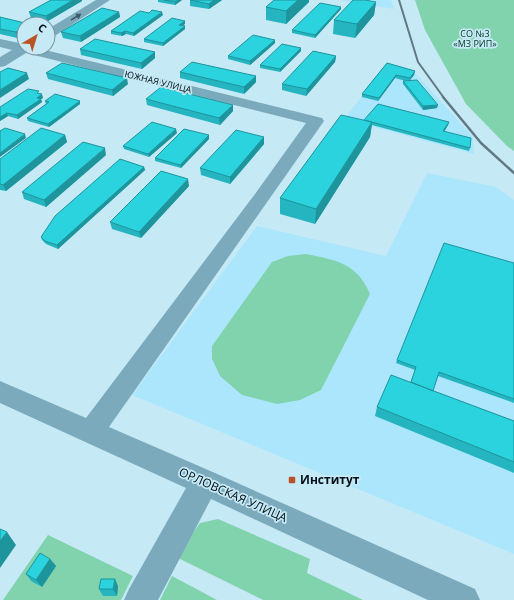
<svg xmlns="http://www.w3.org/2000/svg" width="514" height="600" font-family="'Open Sans',sans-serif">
  <rect width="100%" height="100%" fill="#c6e9f6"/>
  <path fill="#abe6fc" d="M 339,0 L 391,0 L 394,9 Z
    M 386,66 L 417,75 L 473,137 L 474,154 L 344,119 Z
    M 427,173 L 496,187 L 514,200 L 514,554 L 132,395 L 257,226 L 386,256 Z"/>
  <path fill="#81d3ad" d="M 415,0 L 514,0 L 514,151 L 507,146 L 466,104 L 425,30 Z
    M 306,254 C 336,260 357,263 370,294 L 321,390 L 300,400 L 277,404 L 242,395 L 220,376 L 212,359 L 212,346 L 272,262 L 288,256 Z
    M 218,519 L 310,559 L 307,573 L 363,600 L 263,600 L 176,557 L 200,523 Z
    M 48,535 L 133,576 L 121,600 L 3,600 Z
    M 172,576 L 217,600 L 160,600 Z"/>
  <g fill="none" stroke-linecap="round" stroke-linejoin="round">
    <path fill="#7aaabc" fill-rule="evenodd" d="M 96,0 L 110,0 L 53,37 L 48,38 L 48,29 Z
      M 0,39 L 24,44 L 24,48 L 37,48 L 322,118 L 324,121 L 109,427 L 215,473 L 475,589 L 480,600 L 428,600 L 211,499 L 158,600 L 124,600 L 129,589 L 186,488 L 0,403 L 0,381 L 86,418 L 255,194 L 306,123 L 26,53 L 5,66 L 0,67 L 0,57 L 12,50 L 0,47 Z"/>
    <path stroke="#607983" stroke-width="2" d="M 399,0 L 418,62 L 444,98"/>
    <path stroke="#607983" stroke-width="2.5" d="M 443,97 L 481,143 L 514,173"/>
  </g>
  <path fill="#25b5c0" d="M 51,0 L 82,0 L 82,1 L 48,21 L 31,18 L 29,12 Z
    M 158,0 L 182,0 L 175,5 L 158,2 Z
    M 190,0 L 222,0 L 209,9 L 190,6 Z
    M 274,0 L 309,0 L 309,2 L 286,24 L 266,20 L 266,7 Z
    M 376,2 L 374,15 L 355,38 L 333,34 L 334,20 Z
    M 341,7 L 341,9 L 315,38 L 292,33 L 292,30 Z
    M 119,12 L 120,17 L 81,42 L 63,38 L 61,32 Z
    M 163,15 L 134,36 L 126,34 L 122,36 L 111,34 L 111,31 Z
    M 0,17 L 29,24 L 17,38 L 0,34 Z
    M 185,24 L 182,26 L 185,29 L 163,46 L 144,42 L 144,39 Z
    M 275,40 L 275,43 L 250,65 L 228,59 L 228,56 Z
    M 80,49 L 155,52 L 155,58 L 142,69 L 81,55 Z
    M 301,51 L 280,72 L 260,68 L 260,65 Z
    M 336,56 L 335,62 L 306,96 L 282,90 L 282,84 Z
    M 387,63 L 415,71 L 414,75 L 410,80 L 437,108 L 423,110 L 403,84 L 403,81 L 406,81 L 395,78 L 378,101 L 362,97 L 362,94 Z
    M 180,72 L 256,76 L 256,82 L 244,94 L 180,78 Z
    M 46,73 L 128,84 L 113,96 L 48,79 Z
    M 39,93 L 43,98 L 41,99 L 42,102 L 18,119 L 8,116 L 0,121 L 0,107 Z
    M 146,99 L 233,111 L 220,125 L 147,105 Z
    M 45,101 L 80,104 L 49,127 L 28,121 L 27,118 L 46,104 Z
    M 364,120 L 449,122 L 448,125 L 444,132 L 470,148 L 469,151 L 372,125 L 370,137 L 315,224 L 280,214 L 280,198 Z
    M 177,133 L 149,157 L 124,149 L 123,146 Z
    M 65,135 L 67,142 L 6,191 L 0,190 L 0,159 Z
    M 264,137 L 264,144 L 230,184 L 201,175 L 200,168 Z
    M 209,139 L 181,168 L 155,161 L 155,158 Z
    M 106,155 L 46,207 L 24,199 L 22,192 Z
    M 144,167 L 145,170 L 58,249 L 46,244 L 42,240 L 41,237 Z
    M 189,186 L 141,238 L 112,229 L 110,222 Z
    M 514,263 L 514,403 L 438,376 L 433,391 L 514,421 L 514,473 L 375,416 L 377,407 L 411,382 L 415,370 L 396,363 L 397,360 Z
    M 50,559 L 56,566 L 42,587 L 31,581 L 26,574 Z
    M 118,586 L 117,596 L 103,596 L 99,589 Z"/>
  <path fill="#1e949c" d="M 73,0 L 82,0 L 82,1 L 48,21 L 46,16 Z
    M 178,0 L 182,0 L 175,5 L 175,2 Z
    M 214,0 L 222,0 L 209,9 L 209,4 Z
    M 298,0 L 309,0 L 309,2 L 286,24 L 286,11 Z
    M 376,2 L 374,15 L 355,38 L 357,24 Z
    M 341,7 L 341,9 L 315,38 L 315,35 Z
    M 119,12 L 120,17 L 81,42 L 80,36 Z
    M 162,12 L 163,15 L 134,36 L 133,33 Z
    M 185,21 L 185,24 L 179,28 L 179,25 Z
    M 185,26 L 185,29 L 163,46 L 163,43 Z
    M 24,27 L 24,34 L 17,38 L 16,32 Z
    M 125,31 L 126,34 L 122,36 L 121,33 Z
    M 275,40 L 275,43 L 250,65 L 250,61 Z
    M 301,48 L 301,51 L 280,72 L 280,69 Z
    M 155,52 L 155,58 L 142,69 L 141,63 Z
    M 336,56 L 335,62 L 306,96 L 307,89 Z
    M 415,71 L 414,75 L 409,81 L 410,78 Z
    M 27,73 L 29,79 L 0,98 L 0,90 Z
    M 396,75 L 395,78 L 378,101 L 379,98 Z
    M 256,76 L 256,82 L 244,94 L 244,87 Z
    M 127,78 L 128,84 L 113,96 L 112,90 Z
    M 42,94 L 43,98 L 41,99 L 42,102 L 18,119 L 17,115 L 37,98 Z
    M 80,101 L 80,104 L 49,127 L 48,124 Z
    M 233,105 L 233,111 L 220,125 L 219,118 Z
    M 438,105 L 437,108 L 423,110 L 423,106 Z
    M 7,113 L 8,116 L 0,121 L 0,117 Z
    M 372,122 L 370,137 L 315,224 L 316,209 Z
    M 449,122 L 448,125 L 442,135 L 443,131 Z
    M 176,129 L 177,133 L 149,157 L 148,154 Z
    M 25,134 L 26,138 L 0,157 L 0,153 Z
    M 65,135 L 67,142 L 6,191 L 3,185 Z
    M 209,135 L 209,139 L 181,168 L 180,165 Z
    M 264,137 L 264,144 L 230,184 L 230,177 Z
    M 105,148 L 106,155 L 46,207 L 44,200 Z
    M 144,167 L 145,170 L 58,249 L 57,245 Z
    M 188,179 L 189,186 L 141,238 L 139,232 Z
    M 7,532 L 16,545 L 0,568 L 0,541 Z
    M 50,559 L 56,566 L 42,587 L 36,580 Z
    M 115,579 L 118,586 L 117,596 L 113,589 Z"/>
  <path fill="#2bd3df" stroke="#1e949c" d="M 51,0 L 73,0 L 46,16 L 29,12 Z
    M 164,0 L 178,0 L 175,2 Z
    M 190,0 L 214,0 L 209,4 Z
    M 274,0 L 298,0 L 286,11 L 266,7 Z
    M 353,0 L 365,0 L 376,2 L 357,24 L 334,20 Z
    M 320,3 L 341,7 L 315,35 L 292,30 Z
    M 102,8 L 119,12 L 80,36 L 61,32 Z
    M 152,10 L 162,12 L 133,33 L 125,31 L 121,33 L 111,31 L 140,11 L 149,13 Z
    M 0,17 L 29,24 L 24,24 L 24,27 L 16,32 L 0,29 Z
    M 172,18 L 185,21 L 179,25 L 185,26 L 163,43 L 144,39 Z
    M 253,35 L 275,40 L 250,61 L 228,56 Z
    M 95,39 L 155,52 L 141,63 L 80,49 Z
    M 282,44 L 301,48 L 280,69 L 260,65 Z
    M 313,51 L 336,56 L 307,89 L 282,84 Z
    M 192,62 L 256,76 L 244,87 L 180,72 Z
    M 62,63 L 127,78 L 112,90 L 46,73 Z
    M 387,63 L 415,71 L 410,78 L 396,75 L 379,98 L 362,94 Z
    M 8,68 L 27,73 L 0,90 L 0,72 Z
    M 417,80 L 438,105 L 423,106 L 403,81 Z
    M 161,87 L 233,105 L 219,118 L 146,99 Z
    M 28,89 L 39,91 L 37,93 L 42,94 L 37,98 L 41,99 L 17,115 L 7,113 L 0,117 L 0,107 Z
    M 55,94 L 80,101 L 48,124 L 27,118 L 49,102 L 45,101 Z
    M 378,104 L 449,122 L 443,131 L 471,138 L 470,148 L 364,120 Z
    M 341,115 L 372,122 L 316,209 L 280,198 Z
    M 152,122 L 176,129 L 148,154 L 123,146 Z
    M 5,128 L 25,134 L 0,153 L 0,131 Z
    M 41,128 L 65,135 L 3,185 L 0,184 L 0,159 Z
    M 184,129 L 209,135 L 180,165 L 155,158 Z
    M 236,130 L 264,137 L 230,177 L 200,168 Z
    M 83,142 L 105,148 L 44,200 L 22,192 Z
    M 120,159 L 144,167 L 57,245 L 45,241 L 41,237 L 55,216 Z
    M 161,171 L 188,179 L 139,232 L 110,222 Z
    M 444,243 L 514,263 L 514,399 L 439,372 L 433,391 L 411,382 L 416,367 L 397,360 Z
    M 391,375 L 514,421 L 514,462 L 377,407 Z
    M 0,529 L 7,532 L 0,541 Z
    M 40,553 L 50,559 L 36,580 L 26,574 Z
    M 101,579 L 115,579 L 113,589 L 99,589 Z"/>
  <defs><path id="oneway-solid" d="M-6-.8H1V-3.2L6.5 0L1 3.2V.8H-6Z"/></defs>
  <use fill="#3d5c69" href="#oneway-solid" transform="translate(76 17) rotate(-31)"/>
  <rect fill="#ba5425" stroke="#c6e9f6" stroke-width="1.5" x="288" y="476" width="8" height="8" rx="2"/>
  <g text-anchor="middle" stroke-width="3.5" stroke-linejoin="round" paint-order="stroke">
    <g font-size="9" fill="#033825" stroke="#c6e9f6">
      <text x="475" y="37">СО №3<tspan x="475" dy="10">«МЗ РИП»</tspan></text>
    </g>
    <g font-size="9" fill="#000f16" stroke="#c6e9f6">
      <text transform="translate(158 82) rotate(14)" y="3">ЮЖНАЯ УЛИЦА</text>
    </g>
    <g font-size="12" font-weight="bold" fill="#000f16" stroke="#c6e9f6" text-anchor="start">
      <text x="300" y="484">Институт</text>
    </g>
    <g font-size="12" fill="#000f16" stroke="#c6e9f6">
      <text transform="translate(233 495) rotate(24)" y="4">ОРЛОВСКАЯ УЛИЦА</text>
    </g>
  </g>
  <g transform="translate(36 36) rotate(38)"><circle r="19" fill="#c6e9f6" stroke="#77929c"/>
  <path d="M0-3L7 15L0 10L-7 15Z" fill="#ba5425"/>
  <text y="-6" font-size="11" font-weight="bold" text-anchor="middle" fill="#000f16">С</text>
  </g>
</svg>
